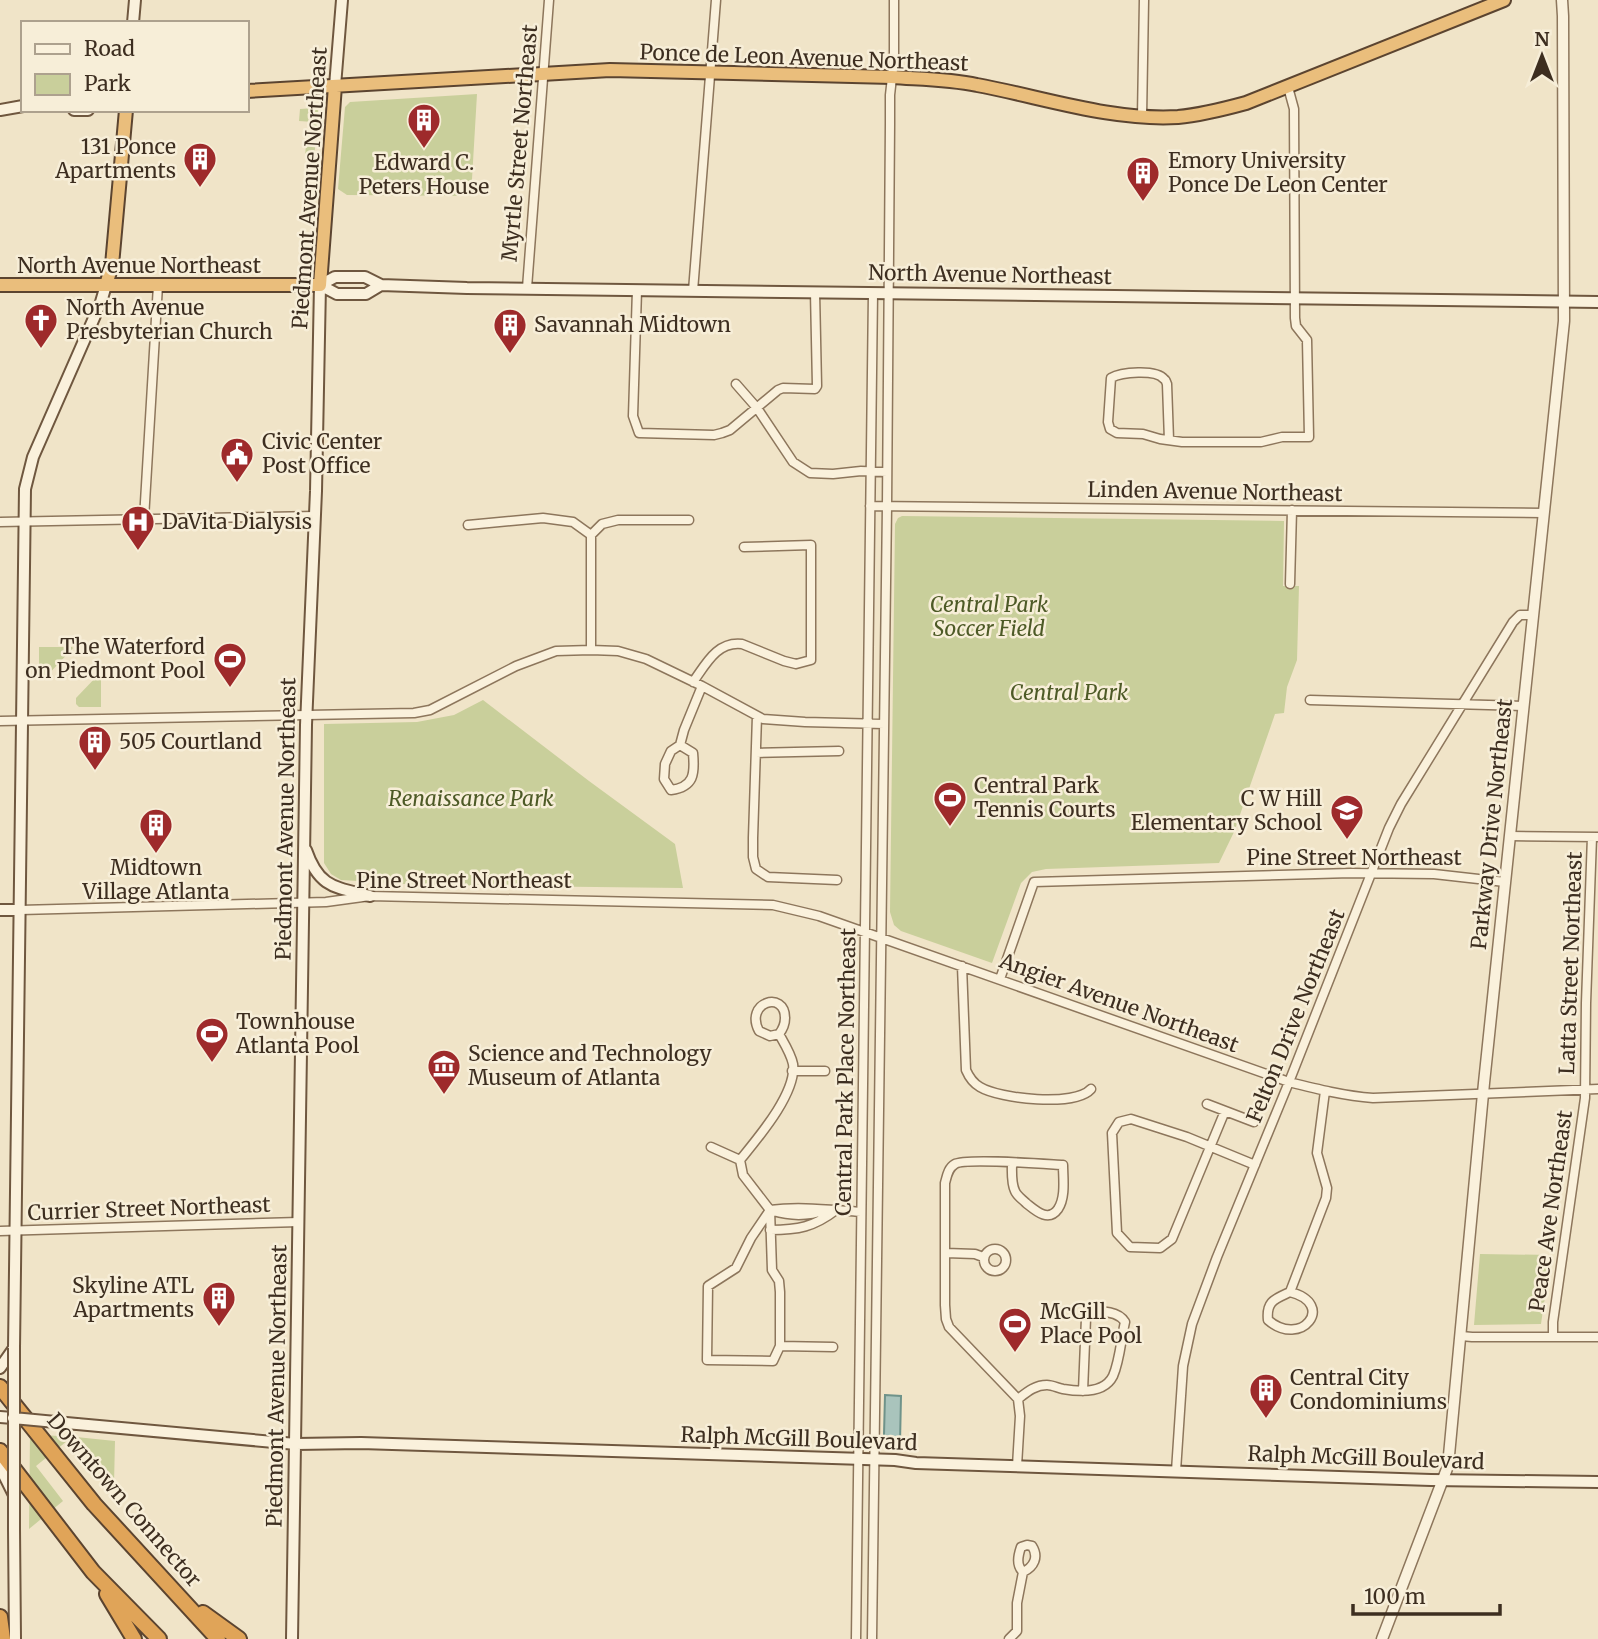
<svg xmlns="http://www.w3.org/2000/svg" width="1598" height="1639" font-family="Merriweather,serif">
  <rect width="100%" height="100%" fill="#f0e4c8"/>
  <path fill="#c9cf9b" d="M 477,94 L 471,196 L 347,195 L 338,189 L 345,107 L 350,102 Z
    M 315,108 L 318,110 L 314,161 L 308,161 L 308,158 L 305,157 L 307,131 L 313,131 L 313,122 L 299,121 L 300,109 Z
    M 902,516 L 1284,521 L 1283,586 L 1299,586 L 1297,660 L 1287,687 L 1284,713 L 1275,714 L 1234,832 L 1219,863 L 1046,869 L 1032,872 L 1021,883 L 992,963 L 901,931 L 894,925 L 890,912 L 895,524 L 898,518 Z
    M 39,647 L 72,647 L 73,648 L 45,678 L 39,678 Z
    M 98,675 L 101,675 L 101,707 L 79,707 L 76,704 L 76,698 Z
    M 483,700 L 589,781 L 675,844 L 683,888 L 422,885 L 341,880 L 331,874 L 324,863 L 324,724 L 417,722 L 454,715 Z
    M 1480,1254 L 1551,1255 L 1541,1324 L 1474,1325 Z
    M 30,1434 L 72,1437 L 36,1466 L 63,1501 L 29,1529 Z
    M 76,1437 L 115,1441 L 114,1484 Z"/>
  <path fill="#a9c4bc" stroke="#6f938a" stroke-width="2" d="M 885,1395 L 901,1396 L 900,1443 L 890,1442 L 884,1435 Z"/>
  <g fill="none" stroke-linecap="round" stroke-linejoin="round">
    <defs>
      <path id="minor" d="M 1142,117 L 1144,0
        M 527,288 L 549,0
        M 637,290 L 633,416 L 639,433 L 714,435 L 722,433 L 730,430 L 778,390 L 783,388 L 815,389 L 817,386 L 815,292
        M 693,291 L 716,0
        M 736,384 L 757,408 L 793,462 L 810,473 L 833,474 L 861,471 L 887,472
        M 1169,440 L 1167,384 C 1166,382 1166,380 1164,379 C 1156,369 1121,372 1111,378 L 1108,422 L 1110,429 L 1117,433 L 1143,434 L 1160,439 L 1182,442 L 1261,442 L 1282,437 L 1309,437 L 1307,340 L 1296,326 L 1295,318 L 1294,109 L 1288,87
        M 870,506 L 1544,513
        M 144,519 L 158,285
        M 0,522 L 315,516
        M 468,525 L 543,518 L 573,522 L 591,535 L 591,650
        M 591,535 L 602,524 L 618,520 L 689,520
        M 1290,584 L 1292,510
        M 693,682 C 706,664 717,641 742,644 L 784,661 L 796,664 L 811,660 L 811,545 L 744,547
        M 1310,700 L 1524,706
        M 757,716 L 753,838 L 753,857 L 756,869 L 768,877 L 837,880
        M 0,721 L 414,713 L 430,710 L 516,666 L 556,651 L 591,650 L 618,651 L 646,659 L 702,686 L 763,719 L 805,722 L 884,724
        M 680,745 L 693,753 C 695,774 694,787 671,790 L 664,779 L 665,764 L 671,751 L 680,745 L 684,730 L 702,686
        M 756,753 L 839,751
        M 1510,836 L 1598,837
        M 20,910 L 326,902 L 370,896 L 773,905 L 819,916 L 1289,1082 C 1317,1089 1345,1096 1373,1098 L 1598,1089
        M 962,966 L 966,1070 C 969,1077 973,1083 980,1087 C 1000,1099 1075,1107 1091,1089
        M 1000,979 L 1034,882 L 1351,873 L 1434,874 L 1505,882
        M 792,1071 L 825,1071
        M 1207,1104 L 1254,1122
        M 1225,1111 L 1172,1239 L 1160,1248 L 1130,1247 L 1117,1233 L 1112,1133 L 1119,1122 L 1131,1119 L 1187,1137 L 1255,1165
        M 711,1147 L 740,1160
        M 1012,1163 C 1012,1172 1011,1183 1015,1191 C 1017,1196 1022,1199 1026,1203 C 1035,1210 1048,1223 1058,1209 C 1066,1197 1063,1178 1063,1165 C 1045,1164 965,1158 955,1164 C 948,1168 947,1176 945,1183 L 945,1305 L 946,1319 L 949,1327 L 1018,1399 L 1020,1416 L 1017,1466
        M 770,1210 L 751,1238 L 736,1268 L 708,1286 L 707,1360 L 773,1361 L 780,1346 L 780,1292 L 779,1281 L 772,1270 L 770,1210 L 743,1175 L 740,1160 C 757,1139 797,1093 793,1064 C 791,1054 784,1043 779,1034 C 783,1029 785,1025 785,1018 C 785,990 744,1002 759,1031 L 770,1036 L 779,1034
        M 770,1210 C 800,1206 830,1210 861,1212
        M 773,1211 C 790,1216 807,1217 825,1210
        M 770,1230 C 798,1230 814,1227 836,1210
        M 0,1231 L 299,1222
        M984 1260a11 11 0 1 1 22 0a11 11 0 1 1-22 0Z
        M 946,1253 L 975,1254 L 983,1257
        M 1290,1292 C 1337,1304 1301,1349 1268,1320 C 1266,1301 1275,1299 1290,1292 L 1326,1198 L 1327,1188 L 1317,1153 L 1325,1091
        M 1461,1336 L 1472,1337 L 1598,1337
        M 1553,1337 L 1553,1322 L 1585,1098 L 1586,1003 L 1592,837
        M 780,1346 L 833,1347
        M 1018,1399 C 1027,1392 1035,1385 1047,1385 C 1052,1385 1058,1388 1063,1389 C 1080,1392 1104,1394 1113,1376 C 1120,1360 1121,1339 1125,1322 C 1118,1311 1103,1311 1091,1312 L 1086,1318 L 1083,1391
        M 1176,1471 L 1183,1366 L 1192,1324 L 1217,1257 L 1289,1082 L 1389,828 L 1401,804 L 1513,622 L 1520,615 L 1533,615
        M 856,1639 L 873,293
        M 872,1639 L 887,506 L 890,124 L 890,95 L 894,60 L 894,0
        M 1009,1639 L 1017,1631 L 1017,1603 L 1023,1572 C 1016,1565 1018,1556 1021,1547 L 1027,1545 L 1032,1546 C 1039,1557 1034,1567 1023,1572"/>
      <path id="tertiary" d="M 1382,1639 L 1448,1466 L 1484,1083 L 1564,321 L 1563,16 L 1562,0"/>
      <path id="secondary" d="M 133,23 L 135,0
        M 335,86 L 342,0
        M 0,110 L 23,106
        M 74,110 L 88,110
        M 320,285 L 335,277 L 365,277 L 381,285 L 467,288 L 1598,302
        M 320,285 L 337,294 L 366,294 L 381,285
        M 306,850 C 319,888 335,887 370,896
        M 0,910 L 20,910
        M 0,1368 L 14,1348 L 25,489 L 33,457 L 101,302 L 106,285
        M 0,1417 L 13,1418
        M 77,1424 L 296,1444 L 361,1443 L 895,1460 L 916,1463 L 1431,1480 L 1598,1482
        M 0,1467 L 13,1493
        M 14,1529 L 15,1639
        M 292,1639 L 306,725 L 316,491 L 320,285"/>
      <path id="trunk" d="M 247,91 L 610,70 L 892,77 C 921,79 949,79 977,85 C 1042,97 1111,121 1178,117 C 1201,115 1224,109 1246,103 L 1504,0
        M 0,285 L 320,285 L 335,86
        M 106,285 L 112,265 L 126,110"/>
      <path id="motorway" d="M 0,1387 L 94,1504 L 218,1639
        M 0,1451 L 93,1572 L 159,1639
        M 107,1594 L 134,1639
        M 203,1613 L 239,1639
        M 0,1617 L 3,1639"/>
    </defs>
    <use href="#minor" stroke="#8d765c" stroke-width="11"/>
    <use href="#tertiary" stroke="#8d765c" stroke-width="13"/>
    <use href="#secondary" stroke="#6f573f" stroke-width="14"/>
    <use href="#trunk" stroke="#5b4430" stroke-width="16"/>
    <use href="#motorway" stroke="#5b4430" stroke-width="18"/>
    <use href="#minor" stroke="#faf1dc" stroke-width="8"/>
    <use href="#tertiary" stroke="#faf1dc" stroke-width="10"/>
    <use href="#secondary" stroke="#faf1dc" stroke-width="10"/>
    <use href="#trunk" stroke="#eabe7c" stroke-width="12"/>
    <use href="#motorway" stroke="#e0a458" stroke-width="14"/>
    <defs>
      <path id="secondary-bridge" d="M 13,1418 L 77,1424
        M 14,1529 L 14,1348"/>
    </defs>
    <use href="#secondary-bridge" stroke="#6f573f" stroke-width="14" stroke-linecap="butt"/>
    <use href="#secondary-bridge" stroke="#faf1dc" stroke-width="10"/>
  </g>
  <defs>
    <symbol id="building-pin" viewBox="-11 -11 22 30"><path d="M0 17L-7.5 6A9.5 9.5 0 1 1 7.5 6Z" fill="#9e2a2b" stroke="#f7eed8"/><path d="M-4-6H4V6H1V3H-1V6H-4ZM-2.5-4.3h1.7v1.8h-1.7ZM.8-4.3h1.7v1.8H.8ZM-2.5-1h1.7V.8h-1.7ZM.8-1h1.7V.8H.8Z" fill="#fff"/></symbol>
    <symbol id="church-pin" viewBox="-11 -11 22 30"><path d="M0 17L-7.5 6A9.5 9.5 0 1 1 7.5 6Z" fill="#9e2a2b" stroke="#f7eed8"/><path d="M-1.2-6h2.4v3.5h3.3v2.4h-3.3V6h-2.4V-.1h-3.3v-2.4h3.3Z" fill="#fff"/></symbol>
    <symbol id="civic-pin" viewBox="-11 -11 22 30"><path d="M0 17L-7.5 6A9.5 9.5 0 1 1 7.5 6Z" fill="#9e2a2b" stroke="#f7eed8"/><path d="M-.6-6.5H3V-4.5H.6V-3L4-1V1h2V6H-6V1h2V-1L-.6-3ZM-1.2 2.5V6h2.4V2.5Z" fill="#fff"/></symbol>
    <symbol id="hospital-pin" viewBox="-11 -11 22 30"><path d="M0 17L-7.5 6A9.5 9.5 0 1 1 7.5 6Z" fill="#9e2a2b" stroke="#f7eed8"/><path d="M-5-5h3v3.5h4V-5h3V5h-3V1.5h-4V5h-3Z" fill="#fff"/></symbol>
    <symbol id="stadium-pin" viewBox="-11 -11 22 30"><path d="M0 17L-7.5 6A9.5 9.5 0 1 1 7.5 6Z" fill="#9e2a2b" stroke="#f7eed8"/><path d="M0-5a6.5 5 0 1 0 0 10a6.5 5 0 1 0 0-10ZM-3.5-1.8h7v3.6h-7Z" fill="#fff"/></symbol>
    <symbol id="school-pin" viewBox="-11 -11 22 30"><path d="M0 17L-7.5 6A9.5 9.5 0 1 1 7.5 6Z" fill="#9e2a2b" stroke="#f7eed8"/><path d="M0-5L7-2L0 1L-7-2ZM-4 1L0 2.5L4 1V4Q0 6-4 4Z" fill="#fff"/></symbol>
    <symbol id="museum-pin" viewBox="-11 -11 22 30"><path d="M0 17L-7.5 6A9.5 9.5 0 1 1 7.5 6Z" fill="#9e2a2b" stroke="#f7eed8"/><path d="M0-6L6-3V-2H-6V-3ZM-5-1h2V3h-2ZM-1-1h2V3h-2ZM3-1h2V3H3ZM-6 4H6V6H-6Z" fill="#fff"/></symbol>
  </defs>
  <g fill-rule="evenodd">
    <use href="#building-pin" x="405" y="101" width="38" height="52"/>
    <use href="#building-pin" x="181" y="140" width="38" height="52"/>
    <use href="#building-pin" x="1124" y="154" width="38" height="52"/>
    <use href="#church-pin" x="22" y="301" width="38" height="52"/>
    <use href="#building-pin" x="491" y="306" width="38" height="52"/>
    <use href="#civic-pin" x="218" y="435" width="38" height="52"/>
    <use href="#hospital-pin" x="119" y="503" width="38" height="52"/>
    <use href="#stadium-pin" x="211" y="640" width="38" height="52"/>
    <use href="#building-pin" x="76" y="723" width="38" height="52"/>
    <use href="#stadium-pin" x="931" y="779" width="38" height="52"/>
    <use href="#school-pin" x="1328" y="792" width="38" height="52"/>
    <use href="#building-pin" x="137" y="806" width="38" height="52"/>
    <use href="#stadium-pin" x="193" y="1015" width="38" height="52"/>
    <use href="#museum-pin" x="425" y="1047" width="38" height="52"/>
    <use href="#building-pin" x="200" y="1279" width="38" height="52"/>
    <use href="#stadium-pin" x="996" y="1305" width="38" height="52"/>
    <use href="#building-pin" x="1247" y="1371" width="38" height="52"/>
  </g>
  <g text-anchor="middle" stroke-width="5" stroke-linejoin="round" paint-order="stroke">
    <g font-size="21" fill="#3d2e20" stroke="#f7eed8">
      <text transform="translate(804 58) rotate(2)" y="7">Ponce de Leon Avenue Northeast</text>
      <text transform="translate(520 143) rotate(-85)" y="7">Myrtle Street Northeast</text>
      <text transform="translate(310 188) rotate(-86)" y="7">Piedmont Avenue Northeast</text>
      <text x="139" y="273">North Avenue Northeast</text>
      <text transform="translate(990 275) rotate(1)" y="7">North Avenue Northeast</text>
      <text transform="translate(1215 492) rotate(1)" y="7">Linden Avenue Northeast</text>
      <text transform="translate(286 819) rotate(-89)" y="7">Piedmont Avenue Northeast</text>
      <text transform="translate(1492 824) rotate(-84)" y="7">Parkway Drive Northeast</text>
      <text x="1354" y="865">Pine Street Northeast</text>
      <text x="464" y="888">Pine Street Northeast</text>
      <text transform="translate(1571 963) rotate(-88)" y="7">Latta Street Northeast</text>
      <text transform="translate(1119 1003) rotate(20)" y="7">Angier Avenue Northeast</text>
      <text transform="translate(1296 1016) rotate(-68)" y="7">Felton Drive Northeast</text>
      <text transform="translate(846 1072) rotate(-89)" y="7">Central Park Place Northeast</text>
      <text transform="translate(149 1209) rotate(-2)" y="7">Currier Street Northeast</text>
      <text transform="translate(1551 1211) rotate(-82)" y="7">Peace Ave Northeast</text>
      <text transform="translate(277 1386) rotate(-89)" y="7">Piedmont Avenue Northeast</text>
      <text transform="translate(799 1439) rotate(2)" y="7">Ralph McGill Boulevard</text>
      <text transform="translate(1366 1458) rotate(2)" y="7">Ralph McGill Boulevard</text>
      <text transform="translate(124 1500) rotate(49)" y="7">Downtown Connector</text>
    </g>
    <g font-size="21" fill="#3d2e20" stroke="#f7eed8" text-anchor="start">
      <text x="176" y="154" text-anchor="end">131 Ponce<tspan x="176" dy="24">Apartments</tspan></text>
      <text x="1168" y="168">Emory University<tspan x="1168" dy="24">Ponce De Leon Center</tspan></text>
      <text x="424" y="170" text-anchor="middle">Edward C.<tspan x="424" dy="24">Peters House</tspan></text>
      <text x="66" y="315">North Avenue<tspan x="66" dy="24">Presbyterian Church</tspan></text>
      <text x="534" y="332">Savannah Midtown</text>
      <text x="262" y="449">Civic Center<tspan x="262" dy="24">Post Office</tspan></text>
      <text x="162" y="529">DaVita Dialysis</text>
      <text x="205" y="654" text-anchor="end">The Waterford<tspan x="205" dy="24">on Piedmont Pool</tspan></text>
      <text x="119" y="749">505 Courtland</text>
      <text x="974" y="793">Central Park<tspan x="974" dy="24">Tennis Courts</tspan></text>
      <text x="1322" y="806" text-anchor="end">C W Hill<tspan x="1322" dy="24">Elementary School</tspan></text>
      <text x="156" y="875" text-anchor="middle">Midtown<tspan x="156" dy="24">Village Atlanta</tspan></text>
      <text x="236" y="1029">Townhouse<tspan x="236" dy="24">Atlanta Pool</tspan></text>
      <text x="468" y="1061">Science and Technology<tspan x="468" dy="24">Museum of Atlanta</tspan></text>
      <text x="194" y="1293" text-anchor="end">Skyline ATL<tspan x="194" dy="24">Apartments</tspan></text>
      <text x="1040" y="1319">McGill<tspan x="1040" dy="24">Place Pool</tspan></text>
      <text x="1290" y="1385">Central City<tspan x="1290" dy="24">Condominiums</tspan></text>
    </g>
    <g font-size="21" font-style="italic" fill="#4d5a26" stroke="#f7eed8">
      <text x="989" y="612">Central Park<tspan x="989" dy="24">Soccer Field</tspan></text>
      <text x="1069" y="700">Central Park</text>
      <text x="471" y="806">Renaissance Park</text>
    </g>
  </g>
  <rect x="21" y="21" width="228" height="91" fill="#f7eed8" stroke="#ada18e" stroke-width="2"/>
  <rect x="35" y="44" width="35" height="10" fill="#faf1dc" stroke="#ada18e" stroke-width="2"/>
  <text x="84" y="56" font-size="21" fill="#3d2e20">Road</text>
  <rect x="35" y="74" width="35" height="21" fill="#c9cf9b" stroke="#ada18e" stroke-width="2"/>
  <text x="84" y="91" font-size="21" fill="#3d2e20">Park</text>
  <g transform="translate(1542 56)" stroke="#f7eed8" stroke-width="5" paint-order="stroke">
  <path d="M0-5L12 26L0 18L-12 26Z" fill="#3d2e20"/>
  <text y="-10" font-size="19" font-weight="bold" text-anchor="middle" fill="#3d2e20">N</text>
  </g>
  <path d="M1353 1604v10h147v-10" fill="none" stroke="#3d2e20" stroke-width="3.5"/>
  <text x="1364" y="1604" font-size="21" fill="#3d2e20" stroke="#f7eed8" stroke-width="5" paint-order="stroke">100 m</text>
</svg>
